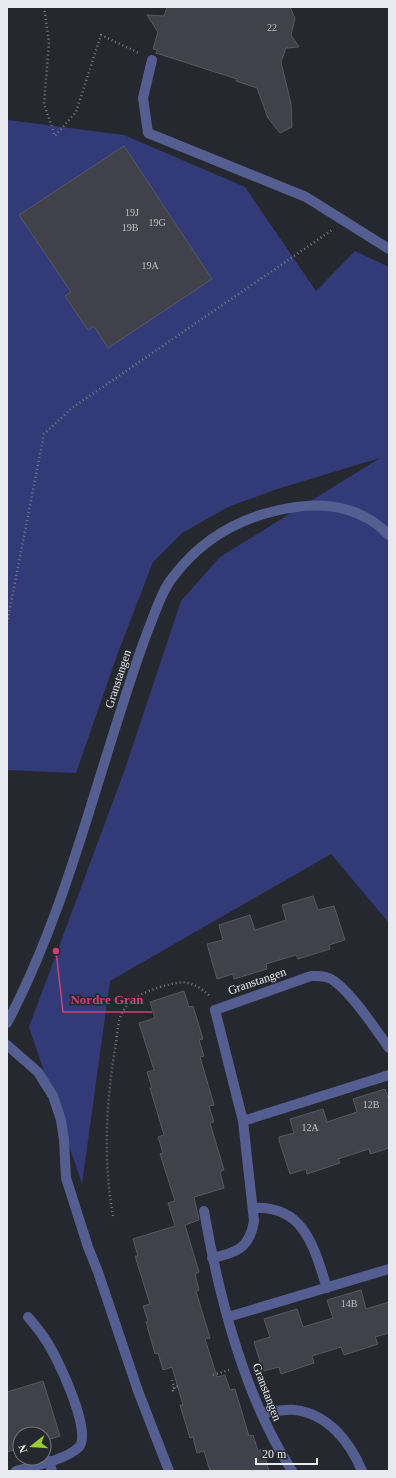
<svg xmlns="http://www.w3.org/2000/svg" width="396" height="1478" font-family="'Times New Roman',serif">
  <rect width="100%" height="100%" fill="#26282f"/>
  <path fill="#333a78" d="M 7,120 L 124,135 L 245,187 L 316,291 L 355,251 L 389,267 L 389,923 L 331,854 L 110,981 L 82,1184 L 29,1027 L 124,772 L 181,601 L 220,557 L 380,458 L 277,489 L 228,507 L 182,533 L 153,562 L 119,650 L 76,773 L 7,770 Z"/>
  <path fill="#40414a" stroke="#575962" d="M 167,7 L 290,7 L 295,18 L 291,35 L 299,47 L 286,48 L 281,62 L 291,104 L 292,127 L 280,133 L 268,118 L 257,88 L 236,81 L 237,79 L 156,53 L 157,50 L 153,49 L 158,32 L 147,15 L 164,16 Z
    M 124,146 L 212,279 L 108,348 L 94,326 L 88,330 L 65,296 L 71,292 L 19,215 Z
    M 313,896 L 318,910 L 334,906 L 345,940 L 329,945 L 330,949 L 298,959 L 296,955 L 266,964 L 267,969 L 234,979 L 233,974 L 217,979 L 207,944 L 223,940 L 219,925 L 250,915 L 255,930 L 286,920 L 282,905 Z
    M 184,991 L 189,1007 L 193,1006 L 203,1039 L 199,1040 L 204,1056 L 200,1057 L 214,1105 L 209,1106 L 214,1122 L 210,1123 L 224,1170 L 220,1172 L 224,1188 L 194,1197 L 199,1220 L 185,1225 L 199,1272 L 195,1274 L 199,1290 L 196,1291 L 210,1338 L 205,1339 L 217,1377 L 225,1375 L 230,1390 L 235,1389 L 249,1436 L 253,1435 L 258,1451 L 263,1449 L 269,1471 L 210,1471 L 204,1451 L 197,1453 L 193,1437 L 190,1438 L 180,1405 L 183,1405 L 172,1367 L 163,1370 L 158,1353 L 155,1354 L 146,1322 L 148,1321 L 143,1306 L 150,1304 L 135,1256 L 138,1256 L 133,1239 L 175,1226 L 168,1203 L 175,1201 L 160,1154 L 163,1153 L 158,1137 L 164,1135 L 150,1088 L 152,1088 L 147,1072 L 154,1070 L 139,1023 L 155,1018 L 150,1002 Z
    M 385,1089 L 389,1100 L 389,1148 L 370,1154 L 369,1149 L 338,1159 L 340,1163 L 307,1174 L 306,1169 L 290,1174 L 279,1140 L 279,1137 L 294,1133 L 290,1119 L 323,1109 L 327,1122 L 357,1112 L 353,1099 Z
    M 361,1290 L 366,1309 L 389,1302 L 389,1333 L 375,1337 L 378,1344 L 344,1355 L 341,1347 L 312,1356 L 314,1363 L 281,1374 L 279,1367 L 263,1371 L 254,1342 L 270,1337 L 264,1319 L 297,1309 L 303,1327 L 333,1318 L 327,1300 Z
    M 43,1381 L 60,1436 L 44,1441 L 44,1434 L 20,1434 L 20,1448 L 7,1452 L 7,1392 Z"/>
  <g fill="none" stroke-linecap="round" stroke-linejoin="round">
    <path stroke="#7a7b82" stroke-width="2.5" stroke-dasharray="1 3" stroke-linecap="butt" d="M 44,7 L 49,42 L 44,104 L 55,136 L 76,112 L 101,35 L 139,53
      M 7,623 L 44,434 L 72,408 L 332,230
      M 113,1216 C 103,1160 106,1100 116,1043 C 117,1034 118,1019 123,1011 C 131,997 146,992 160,987 C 184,980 191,980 210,996
      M 213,1375 L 229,1370
      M 172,1380 L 175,1389 L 173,1391
      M 173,1391 L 172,1388 L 178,1386"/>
    <path stroke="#555e91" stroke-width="10" d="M 152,60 L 143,98 L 148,133 L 306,197 L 389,249
      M 7,1023 C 59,925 86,818 120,713 C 130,681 140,650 152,620 C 158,605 163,589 173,577 C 203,537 246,514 296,507 C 330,502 364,509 389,535
      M 7,1045 L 38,1072 L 53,1096 L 61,1120 L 64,1140 L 66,1178 L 88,1247 L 98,1272 L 138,1391 L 169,1471
      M 243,1121 L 389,1075
      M 253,1208 C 305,1205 314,1248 327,1288
      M 204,1211 C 219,1298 244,1396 292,1471
      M 212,1258 C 236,1253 250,1248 254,1221 L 243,1121 L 215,1010 L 311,976 C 317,976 322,975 329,978 C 348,987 376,1030 389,1048
      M 228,1317 L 389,1269
      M 261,1413 C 272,1412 284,1409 295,1410 C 328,1414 350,1442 362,1471
      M 49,1461 L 52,1471
      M 16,1471 C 34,1466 66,1460 79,1447 C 93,1432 56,1354 45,1339 C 40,1331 34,1324 28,1317"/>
  </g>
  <g text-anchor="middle" stroke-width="3" stroke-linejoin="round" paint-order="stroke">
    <g font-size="10" fill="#bfc0c6">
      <text x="272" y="31">22</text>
      <text x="132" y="216">19J</text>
      <text x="157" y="226">19G</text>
      <text x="130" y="231">19B</text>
      <text x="150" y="269">19A</text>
      <text x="371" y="1108">12B</text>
      <text x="310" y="1131">12A</text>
      <text x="349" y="1307">14B</text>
    </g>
    <g font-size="12" fill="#e9eaef" stroke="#26282f">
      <text transform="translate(118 679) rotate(-72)" y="4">Granstangen</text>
      <text transform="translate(257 981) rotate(-19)" y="4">Granstangen</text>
      <text transform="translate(267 1392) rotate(69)" y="4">Granstangen</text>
    </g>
  </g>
  <path fill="none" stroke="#ca4279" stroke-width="1.5" d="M56 951L63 1012H152"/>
  <circle fill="#ca4279" stroke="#26282f" stroke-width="1.5" cx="56" cy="951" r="4"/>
  <g font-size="13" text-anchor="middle" font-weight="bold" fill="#ca4279" stroke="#26282f" stroke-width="3" stroke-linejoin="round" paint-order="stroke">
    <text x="107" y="1004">Nordre Gran</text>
  </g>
  <rect width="396" height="1478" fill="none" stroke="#e9eaef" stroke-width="16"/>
  <g transform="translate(32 1446) rotate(253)"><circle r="19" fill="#26282f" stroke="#74767c"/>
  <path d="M0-3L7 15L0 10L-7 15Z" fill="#9cca31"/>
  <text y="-6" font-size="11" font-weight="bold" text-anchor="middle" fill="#e9eaef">N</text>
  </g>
  <path d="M256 1458v6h61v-6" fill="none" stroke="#e9eaef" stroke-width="2"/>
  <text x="262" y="1458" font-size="12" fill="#e9eaef" stroke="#26282f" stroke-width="3" paint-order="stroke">20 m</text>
</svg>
